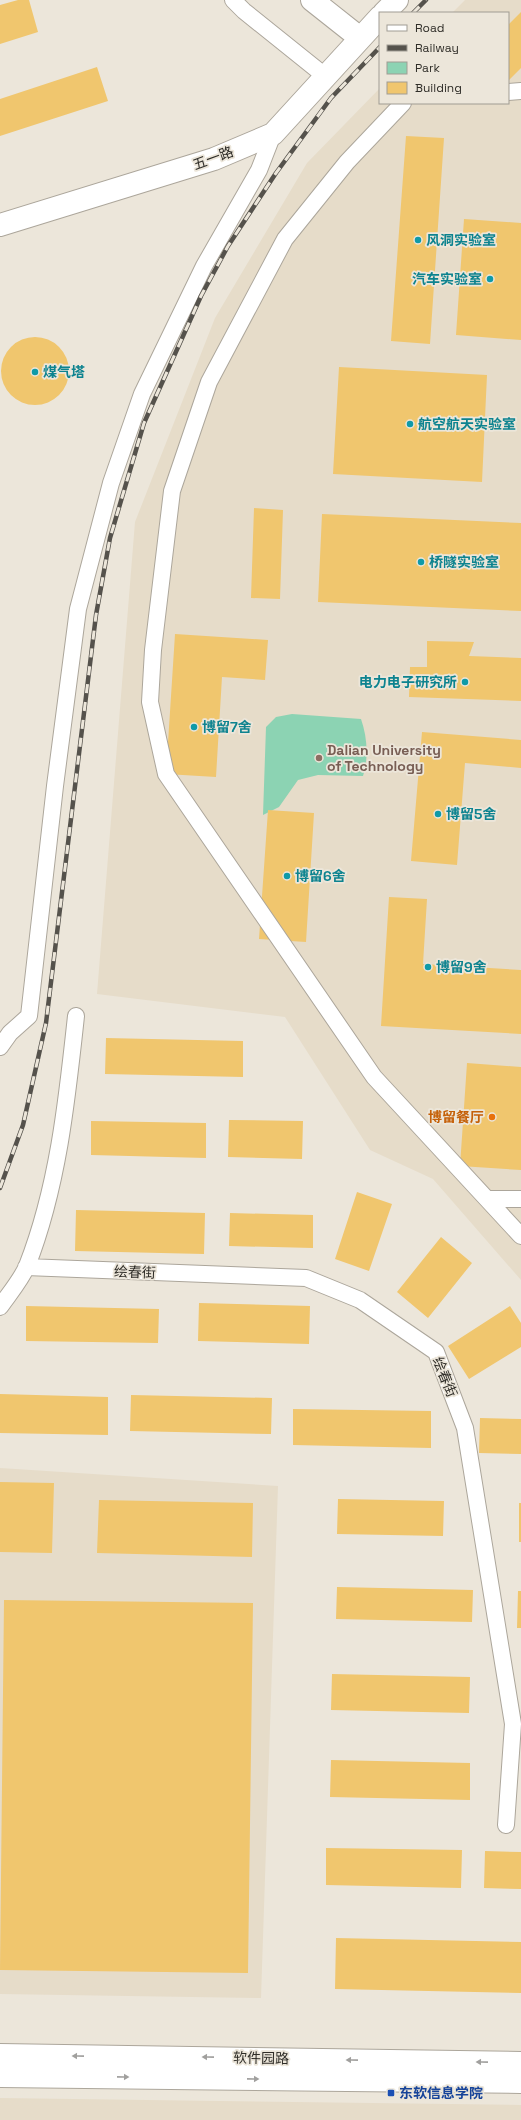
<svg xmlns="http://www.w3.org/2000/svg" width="521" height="2120" font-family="'Space Grotesk','Noto Sans SC',sans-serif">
  <rect width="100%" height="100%" fill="#ece6da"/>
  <path fill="#e6dcc9" d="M 465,0 L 521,0 L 521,1280 L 433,1179 L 370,1150 L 285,1017 L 97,994 L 135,522 L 215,318 L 307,163 L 380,88 L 380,103 L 508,103 L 508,13 L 452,13 Z
    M 0,1468 L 278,1486 L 261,1998 L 0,1994 Z
    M 0,2098 L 521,2105 L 521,2120 L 0,2120 Z"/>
  <path fill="#8cd3b3" d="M 292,714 L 361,719 C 367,736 369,758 363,776 L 318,775 L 298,780 L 279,807 L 263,815 L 266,727 L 276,717 Z"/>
  <path fill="#f0c66e" d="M 18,0 L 29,0 L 38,32 L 0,44 L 0,5 Z
    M 521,12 L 521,68 L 508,81 L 508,25 Z
    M 97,67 L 108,101 L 0,136 L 0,99 Z
    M 406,136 L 444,138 L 430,344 L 391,341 Z
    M 464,219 L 521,223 L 521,340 L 456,335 Z
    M1 371a34 34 0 1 1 68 0a34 34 0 1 1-68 0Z
    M 339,367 L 487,375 L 482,482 L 333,474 Z
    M 254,508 L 283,510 L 280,599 L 251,598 Z
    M 322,514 L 521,523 L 521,611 L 318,602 Z
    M 175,634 L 268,640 L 265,680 L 222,677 L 216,777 L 166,774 Z
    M 427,641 L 474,642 L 469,656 L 521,658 L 521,701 L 409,697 L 410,667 L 427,667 Z
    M 422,732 L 521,740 L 521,768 L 465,763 L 457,865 L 411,861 Z
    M 268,810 L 314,813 L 306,942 L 259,939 Z
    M 389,897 L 427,899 L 423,964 L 521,970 L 521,1034 L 381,1026 Z
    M 106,1038 L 243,1041 L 243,1077 L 105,1074 Z
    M 467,1063 L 521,1067 L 521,1170 L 460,1166 Z
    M 229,1120 L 303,1121 L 302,1159 L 228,1157 Z
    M 91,1121 L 206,1123 L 206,1158 L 91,1155 Z
    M 357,1192 L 392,1204 L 369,1271 L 335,1259 Z
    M 76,1210 L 205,1213 L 204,1254 L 75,1251 Z
    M 230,1213 L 313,1215 L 313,1248 L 229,1246 Z
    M 441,1237 L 472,1263 L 428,1318 L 397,1292 Z
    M 199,1303 L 310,1306 L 309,1344 L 198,1341 Z
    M 26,1306 L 159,1309 L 158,1343 L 26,1341 Z
    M 510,1306 L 521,1323 L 521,1347 L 469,1379 L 448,1346 Z
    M 0,1394 L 108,1397 L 108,1435 L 0,1433 Z
    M 131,1395 L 272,1398 L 271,1434 L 130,1431 Z
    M 293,1409 L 431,1411 L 431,1448 L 293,1445 Z
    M 480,1418 L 521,1419 L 521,1454 L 479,1453 Z
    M 0,1482 L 54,1483 L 52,1553 L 0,1552 Z
    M 338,1499 L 444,1501 L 443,1536 L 337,1534 Z
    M 99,1500 L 253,1503 L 252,1557 L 97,1553 Z
    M 519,1503 L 521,1503 L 521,1542 L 519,1542 Z
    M 337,1587 L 473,1590 L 472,1622 L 336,1619 Z
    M 518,1591 L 521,1591 L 521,1628 L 517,1628 Z
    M 4,1600 L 253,1603 L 248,1973 L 0,1970 Z
    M 332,1674 L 470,1677 L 469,1713 L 331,1710 Z
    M 331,1760 L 470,1763 L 470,1800 L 330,1797 Z
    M 326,1848 L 462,1850 L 461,1888 L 326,1885 Z
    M 485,1851 L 521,1852 L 521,1889 L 484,1888 Z
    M 336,1938 L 521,1942 L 521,1993 L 335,1989 Z"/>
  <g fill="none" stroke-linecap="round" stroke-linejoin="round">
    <defs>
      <path id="street" d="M 233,0 L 244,11 L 325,76
        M 508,92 L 521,91
        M 403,103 L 347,162 L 285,239 L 209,382 L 172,491 L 153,650 L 150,702 L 166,774 L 374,1077 L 521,1236
        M 0,1047 L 10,1033 L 29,1016 L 55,786 L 78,609 L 111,483 L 142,394 L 204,266 L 259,170 L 273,134
        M 487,1199 L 521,1199
        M 26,1267 L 306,1278 L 360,1300 L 436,1352 L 465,1428 L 513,1724 L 506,1825
        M 0,1307 C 9,1294 21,1280 27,1266 C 58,1187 67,1100 76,1016"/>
      <path id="secondary" d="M 312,0 L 360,38
        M 384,13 L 397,0
        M 0,225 L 214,159 L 273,134 L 380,17
        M 0,2055 L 521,2063
        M 0,2076 L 521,2082"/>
    </defs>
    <use href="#street" stroke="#aca69b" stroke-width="18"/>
    <use href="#secondary" stroke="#aca69b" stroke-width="24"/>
    <use href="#street" stroke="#fff" stroke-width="16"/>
    <use href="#secondary" stroke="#fff" stroke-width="22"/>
    <defs>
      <path id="rail" d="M 413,13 L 426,0
        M 0,1188 L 23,1125 L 46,1023 L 96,615 L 110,538 L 144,423 L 201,296 L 228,246 L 276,173 L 331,98 L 380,47"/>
    </defs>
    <use href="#rail" stroke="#55524c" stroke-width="4.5"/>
    <use href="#rail" stroke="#ece6da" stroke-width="3" stroke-dasharray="9" stroke-linecap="butt"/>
  </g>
  <defs><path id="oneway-solid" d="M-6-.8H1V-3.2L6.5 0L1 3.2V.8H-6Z"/></defs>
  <g fill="#a1a09e">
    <use href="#oneway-solid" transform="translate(78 2056) rotate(-179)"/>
    <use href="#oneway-solid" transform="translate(208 2057) rotate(-179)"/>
    <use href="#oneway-solid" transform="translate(352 2060) rotate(-179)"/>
    <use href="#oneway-solid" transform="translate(482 2062) rotate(-179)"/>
    <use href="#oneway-solid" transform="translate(123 2077) rotate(1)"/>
    <use href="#oneway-solid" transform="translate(253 2079) rotate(1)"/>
  </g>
  <g fill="#0f9aa8" stroke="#ece6da" stroke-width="1.5">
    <circle cx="418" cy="240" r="4"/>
    <circle cx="490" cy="279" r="4"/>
    <circle cx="35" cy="372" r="4"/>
    <circle cx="410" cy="424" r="4"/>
    <circle cx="421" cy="562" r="4"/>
    <circle cx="465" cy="682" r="4"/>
    <circle cx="194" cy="727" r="4"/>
    <circle cx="438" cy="814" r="4"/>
    <circle cx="287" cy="876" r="4"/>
    <circle cx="428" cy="967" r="4"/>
  </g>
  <circle fill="#8d6e63" stroke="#ece6da" stroke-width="1.5" cx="319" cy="758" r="4"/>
  <circle fill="#e8710a" stroke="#ece6da" stroke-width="1.5" cx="492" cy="1117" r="4"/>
  <rect fill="#1a4fb4" stroke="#ece6da" stroke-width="1.5" x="387" y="2089" width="8" height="8" rx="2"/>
  <g text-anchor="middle" stroke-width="3.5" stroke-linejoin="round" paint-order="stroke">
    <g font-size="14" fill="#2f2d28" stroke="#ece6da">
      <text transform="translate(213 158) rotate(-20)" y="5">五一路</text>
      <text transform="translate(135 1272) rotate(2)" y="5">绘春街</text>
      <text transform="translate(445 1377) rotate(68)" y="5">绘春街</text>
      <text transform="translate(261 2058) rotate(1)" y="5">软件园路</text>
    </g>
    <g font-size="14" font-weight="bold" fill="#0d838f" stroke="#ece6da" text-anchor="start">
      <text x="426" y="245">风洞实验室</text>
      <text x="482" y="284" text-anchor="end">汽车实验室</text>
      <text x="43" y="377">煤气塔</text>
      <text x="418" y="429">航空航天实验室</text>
      <text x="429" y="567">桥隧实验室</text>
      <text x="457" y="687" text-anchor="end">电力电子研究所</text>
      <text x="202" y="732">博留7舍</text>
      <text x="446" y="819">博留5舍</text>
      <text x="295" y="881">博留6舍</text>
      <text x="436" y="972">博留9舍</text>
    </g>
    <g font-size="14" font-weight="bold" fill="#785e54" stroke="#ece6da" text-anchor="start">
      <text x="327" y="755">Dalian University<tspan x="327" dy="16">of Technology</tspan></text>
    </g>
    <g font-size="14" font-weight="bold" fill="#c56008" stroke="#ece6da" text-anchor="end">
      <text x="484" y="1122">博留餐厅</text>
    </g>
    <g font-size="14" font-weight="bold" fill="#164399" stroke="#ece6da" text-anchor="start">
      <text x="399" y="2098">东软信息学院</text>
    </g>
  </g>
  <rect x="379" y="12" width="130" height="92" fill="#ece6da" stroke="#a09c93"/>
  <rect x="387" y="25" width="20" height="6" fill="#ffffff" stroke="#a09c93"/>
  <text x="415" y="32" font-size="12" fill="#2f2d28">Road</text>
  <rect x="387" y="45" width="20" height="6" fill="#55524c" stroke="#a09c93"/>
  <text x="415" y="52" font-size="12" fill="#2f2d28">Railway</text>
  <rect x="387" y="62" width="20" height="12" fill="#8cd3b3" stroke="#a09c93"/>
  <text x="415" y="72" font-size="12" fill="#2f2d28">Park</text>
  <rect x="387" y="82" width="20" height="12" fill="#f0c66e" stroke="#a09c93"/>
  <text x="415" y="92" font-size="12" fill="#2f2d28">Building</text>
</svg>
